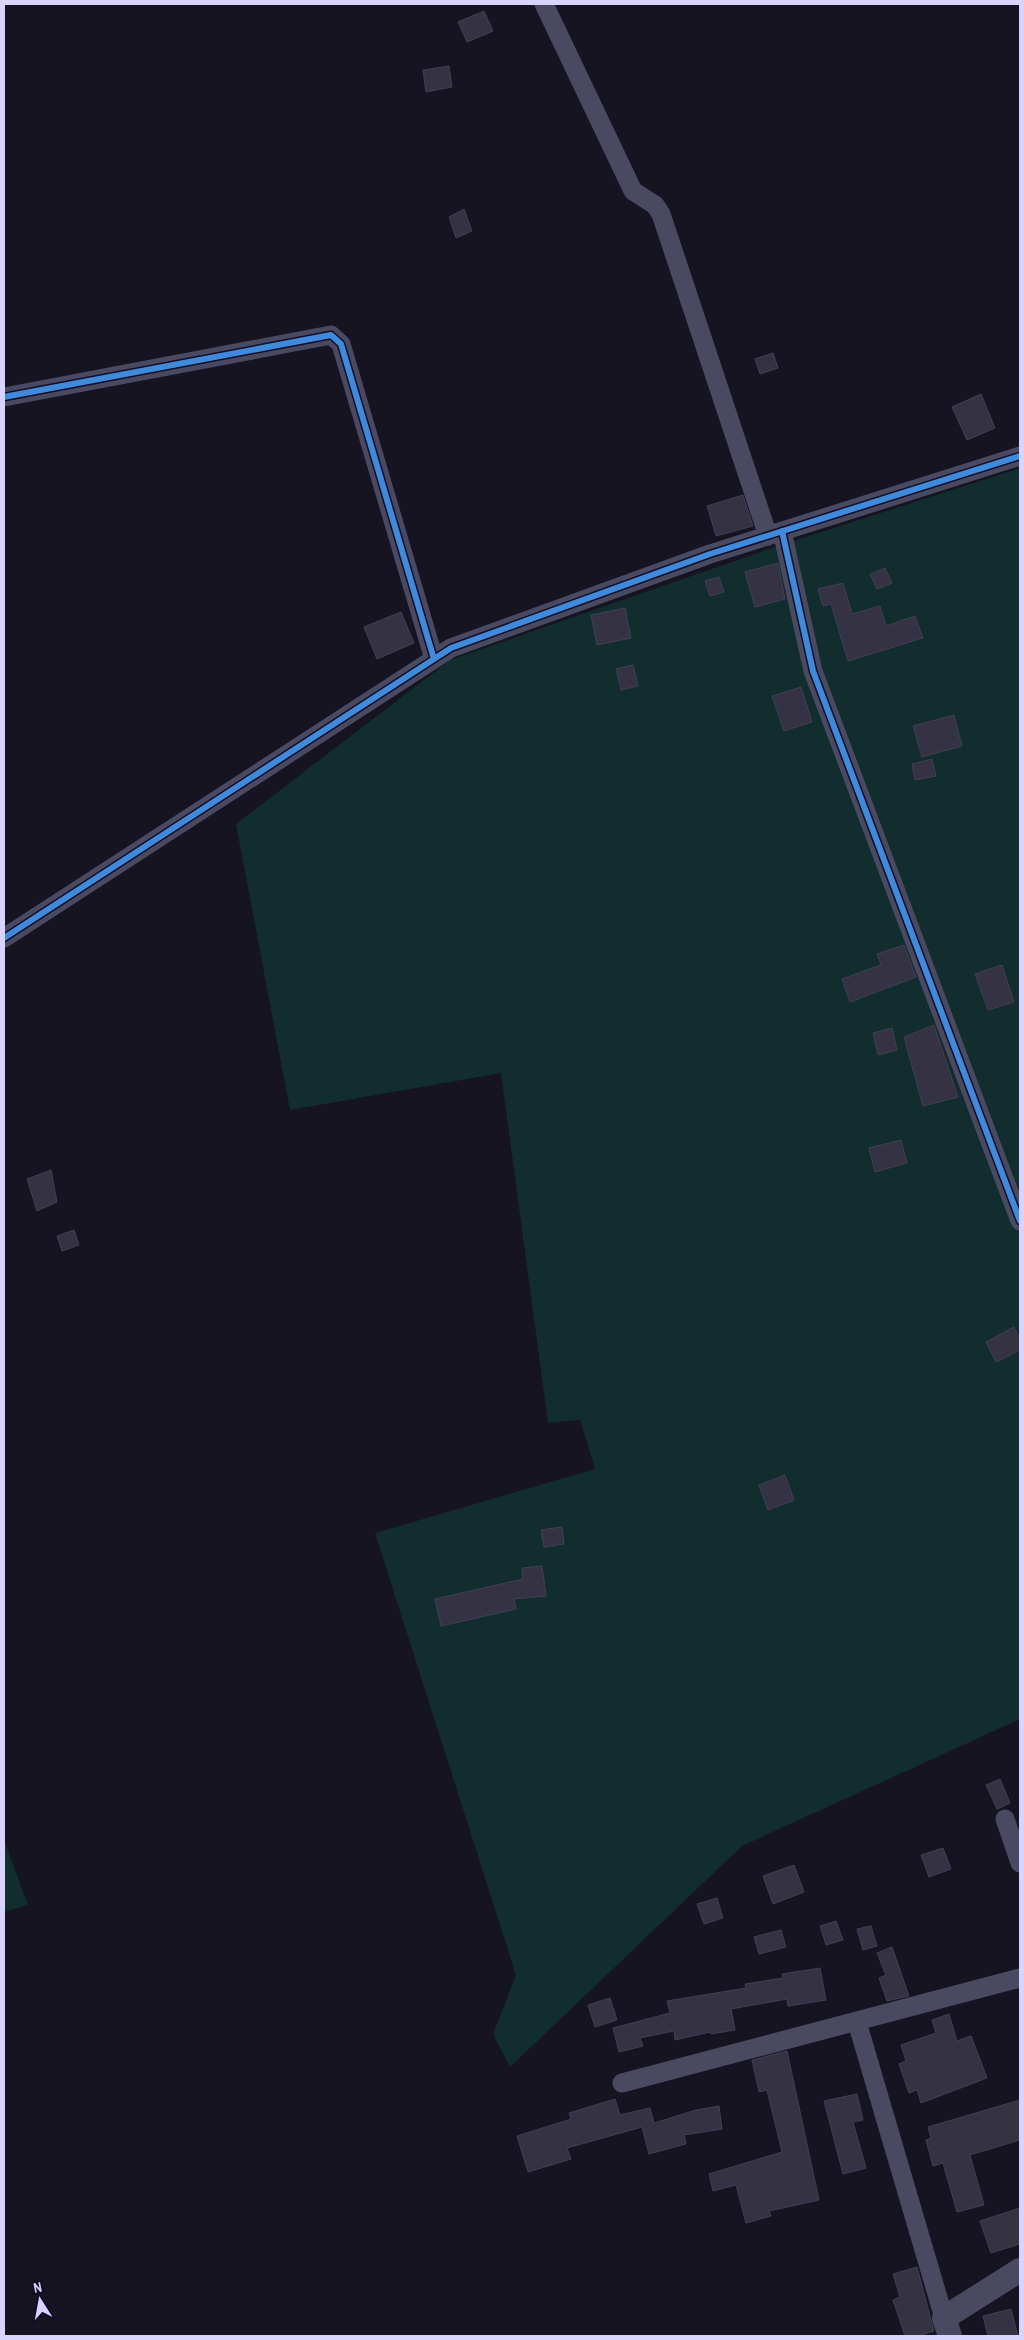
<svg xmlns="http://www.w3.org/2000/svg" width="1024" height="2340" font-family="'Archivo Narrow',sans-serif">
  <rect width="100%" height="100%" fill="#161421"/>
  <path fill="#122d2d" d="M 1020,468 L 1020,1719 L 742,1846 L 510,2067 L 493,2034 L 516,1975 L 375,1533 L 595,1469 L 580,1420 L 548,1423 L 501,1073 L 290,1110 L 236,824 L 450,660 L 775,547 Z
    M 4,1840 L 28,1905 L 4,1912 Z"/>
  <path fill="#343243" stroke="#433f55" d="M 484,11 L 493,31 L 467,42 L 458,22 Z
    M 449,66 L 452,87 L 426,92 L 423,70 Z
    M 464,209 L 472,231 L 456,238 L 449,217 Z
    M 773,353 L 778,368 L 760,374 L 755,359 Z
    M 981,394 L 995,428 L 967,440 L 952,407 Z
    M 743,495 L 753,526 L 716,536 L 707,506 Z
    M 778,563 L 785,599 L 755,607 L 745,572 Z
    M 885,568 L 892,583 L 877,589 L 870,574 Z
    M 719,577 L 724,592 L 710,596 L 705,581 Z
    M 843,583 L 852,614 L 880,606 L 886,626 L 915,616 L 923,638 L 848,661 L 831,604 L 823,606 L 818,589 Z
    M 625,608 L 631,638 L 597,645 L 591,615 Z
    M 401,612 L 414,643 L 377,659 L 364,627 Z
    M 633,665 L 638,686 L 621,690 L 616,669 Z
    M 801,687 L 812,722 L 784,731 L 772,696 Z
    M 954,715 L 962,746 L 922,757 L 913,726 Z
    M 932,759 L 936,776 L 915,780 L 912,764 Z
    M 904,945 L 916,977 L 850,1002 L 842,979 L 881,965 L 877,954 Z
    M 1002,965 L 1014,1002 L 988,1010 L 975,974 Z
    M 934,1025 L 958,1097 L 923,1106 L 904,1037 Z
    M 892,1028 L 897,1050 L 878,1055 L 873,1033 Z
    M 901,1140 L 907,1163 L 875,1172 L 869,1148 Z
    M 51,1170 L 57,1202 L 37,1211 L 27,1179 Z
    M 74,1230 L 79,1245 L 62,1251 L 57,1236 Z
    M 1014,1327 L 1020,1339 L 1020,1350 L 996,1362 L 986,1342 Z
    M 785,1475 L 794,1500 L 768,1510 L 759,1485 Z
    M 562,1527 L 564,1544 L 544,1547 L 541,1530 Z
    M 542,1566 L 546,1596 L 514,1599 L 516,1609 L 441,1626 L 435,1599 L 523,1579 L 522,1568 Z
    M 1000,1779 L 1010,1803 L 997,1809 L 986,1785 Z
    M 943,1848 L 951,1869 L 929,1877 L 921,1855 Z
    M 794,1865 L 804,1892 L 773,1904 L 763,1876 Z
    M 717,1898 L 723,1918 L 704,1924 L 697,1904 Z
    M 836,1921 L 843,1940 L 826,1945 L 820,1926 Z
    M 871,1926 L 877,1946 L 863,1950 L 857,1929 Z
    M 781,1930 L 786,1947 L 759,1954 L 754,1937 Z
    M 892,1947 L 909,1996 L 887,2001 L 879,1978 L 886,1975 L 877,1953 Z
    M 820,1968 L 826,2000 L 788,2006 L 787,1999 L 731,2009 L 735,2030 L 711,2034 L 710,2032 L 675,2040 L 674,2031 L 640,2038 L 643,2046 L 619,2052 L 613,2028 L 670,2013 L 667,2001 L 746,1988 L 745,1984 L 783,1978 L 782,1974 Z
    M 610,1998 L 617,2020 L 595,2027 L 588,2005 Z
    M 949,2014 L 957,2041 L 971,2036 L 987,2078 L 921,2103 L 917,2090 L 909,2093 L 899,2064 L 906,2061 L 901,2045 L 936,2033 L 932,2020 Z
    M 787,2051 L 819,2200 L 769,2211 L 771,2216 L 746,2223 L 736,2185 L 713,2191 L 709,2174 L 782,2152 L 767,2090 L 759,2092 L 752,2060 Z
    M 857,2094 L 863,2120 L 853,2122 L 866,2168 L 843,2174 L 824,2101 Z
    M 615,2099 L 620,2115 L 650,2108 L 654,2123 L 696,2110 L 719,2106 L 722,2129 L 684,2135 L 686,2144 L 649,2154 L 642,2127 L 567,2148 L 571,2159 L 528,2172 L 517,2136 L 571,2119 L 569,2113 Z
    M 1020,2100 L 1020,2140 L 970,2155 L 984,2205 L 957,2212 L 943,2163 L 933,2166 L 926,2140 L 931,2138 L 928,2127 Z
    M 1020,2208 L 1020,2244 L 991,2253 L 980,2221 Z
    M 917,2267 L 934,2331 L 919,2336 L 905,2336 L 893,2300 L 900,2297 L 893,2274 Z
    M 1011,2309 L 1018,2336 L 988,2336 L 983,2316 Z"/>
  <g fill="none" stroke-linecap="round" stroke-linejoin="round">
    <path stroke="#4a4962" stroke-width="19" d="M 544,4 L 633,191 L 655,205 L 661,214 L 768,536
      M 4,397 L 331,335 L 341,344 L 434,659
      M 782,531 L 813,671 L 1020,1221
      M 4,938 L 451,648 L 710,554 L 1020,456
      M 1005,1819 L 1020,1863
      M 857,2022 L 944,2318
      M 622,2083 L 1020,1978"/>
    <path stroke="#4a4962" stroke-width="24" d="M 950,2336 L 944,2318 L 1020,2270"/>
    <defs>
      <path id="cycleway" d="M 4,397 L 331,335 L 341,344 L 434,659
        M 782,531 L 813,671 L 1020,1221
        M 4,938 L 451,648 L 710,554 L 1020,456"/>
    </defs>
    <use href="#cycleway" stroke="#120e27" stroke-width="9"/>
    <use href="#cycleway" stroke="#408adc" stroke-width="6"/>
  </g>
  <rect width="1024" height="2340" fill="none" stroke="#d9d4ff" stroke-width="10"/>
  <g transform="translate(40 2300) rotate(349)" stroke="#120e27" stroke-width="4" paint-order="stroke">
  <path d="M0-4L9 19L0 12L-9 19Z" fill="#d9d4ff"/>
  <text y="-8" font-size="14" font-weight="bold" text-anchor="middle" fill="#d9d4ff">N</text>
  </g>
</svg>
